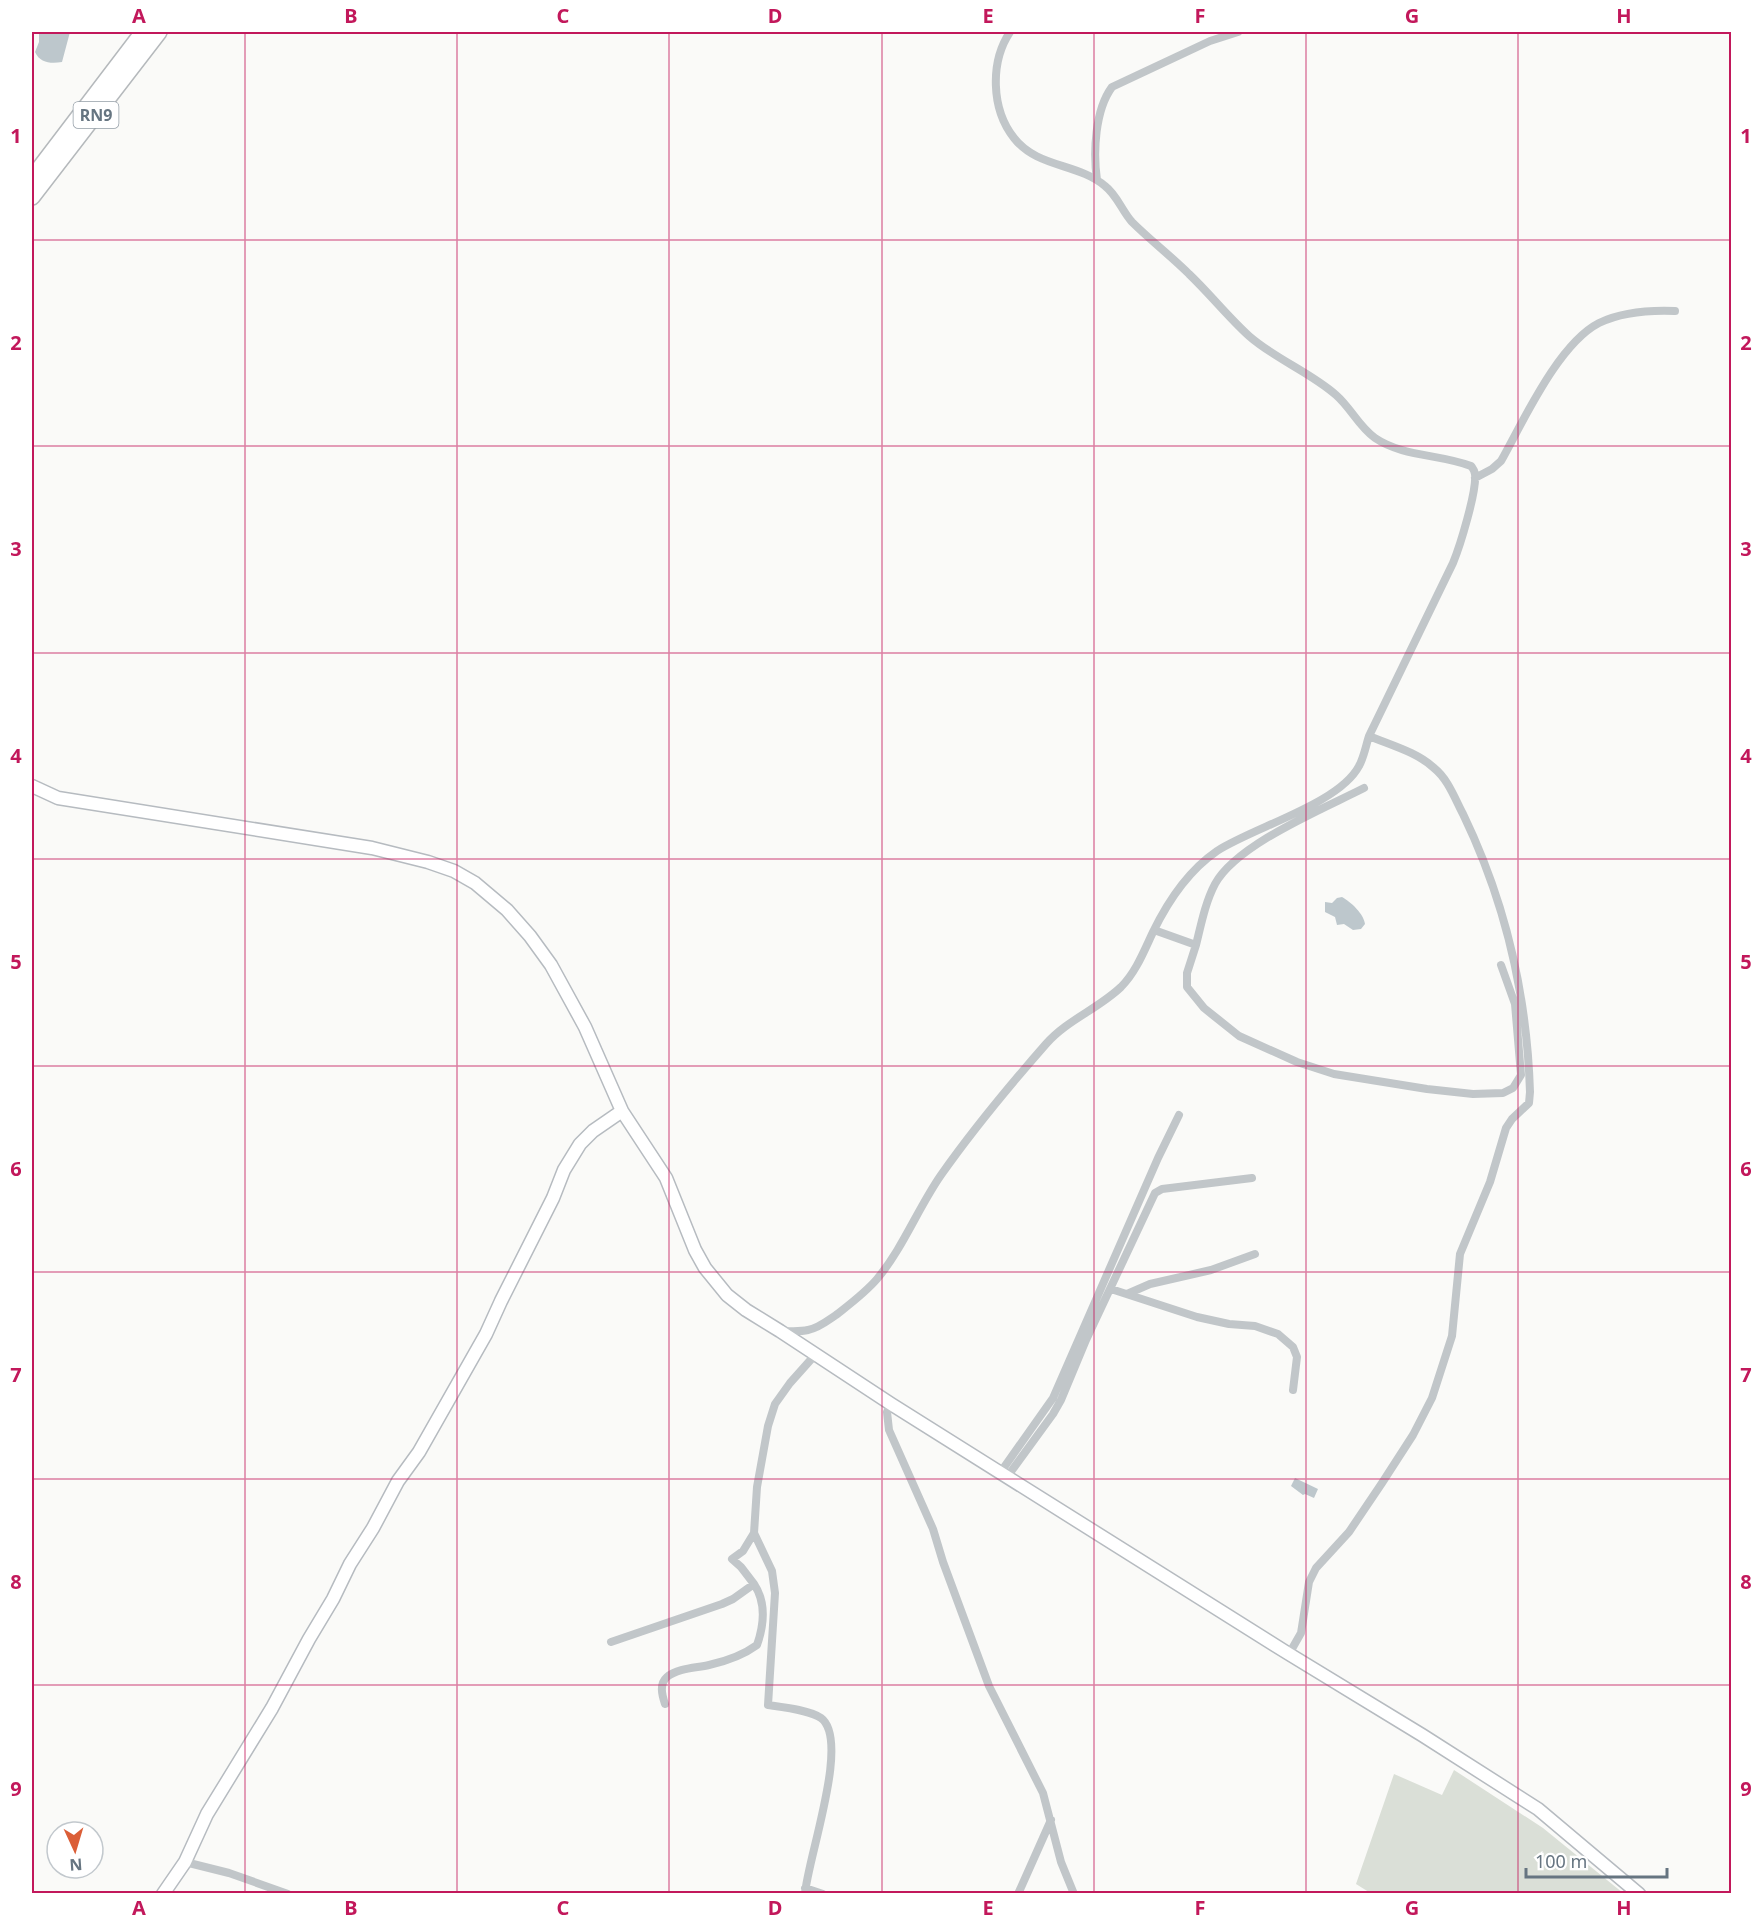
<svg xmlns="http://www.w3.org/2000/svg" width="1763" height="1925" font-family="'Noto Sans',sans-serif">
  <rect width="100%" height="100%" fill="#fafaf8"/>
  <path fill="#dadfd7" d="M 1454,1770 L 1543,1828 L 1623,1893 L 1372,1894 L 1356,1884 L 1394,1774 L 1442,1795 Z"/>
  <path fill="#bdc7cc" d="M 39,32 L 70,32 L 62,62 C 51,64 40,63 35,52 L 39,42 Z
    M 1342,897 C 1351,902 1364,914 1365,924 L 1361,929 L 1353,930 L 1344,924 L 1337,925 L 1335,917 L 1325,912 L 1325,902 L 1332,903 L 1337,898 Z
    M 1295,1478 L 1318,1489 L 1314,1498 L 1305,1494 L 1303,1495 L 1291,1486 Z"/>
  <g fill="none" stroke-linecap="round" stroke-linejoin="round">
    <defs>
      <path id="secondary" d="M 32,786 L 58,798 L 372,848 L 428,862 L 454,871 L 475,883 L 507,910 L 530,936 L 551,965 L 585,1027 L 622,1111 L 666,1178 L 695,1250 L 705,1268 L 727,1295 L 746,1310 L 780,1331 L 891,1404 L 1289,1654 L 1422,1735 L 1538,1809 L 1639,1894
        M 163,1894 L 185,1862 L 207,1814 L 272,1708 L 309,1639 L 333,1599 L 350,1564 L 373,1528 L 398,1481 L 419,1452 L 486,1334 L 501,1301 L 553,1198 L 564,1170 L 580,1144 L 593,1131 L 622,1111"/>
      <path id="highway" d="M 32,178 L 143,32
        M 32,197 L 159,32"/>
    </defs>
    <use href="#secondary" stroke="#b6bbc0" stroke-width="15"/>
    <use href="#highway" stroke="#b5b9bc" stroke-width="18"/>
    <path stroke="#c1c6c9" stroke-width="8" d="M 1097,180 C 1093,152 1095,110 1112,87 L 1210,41 L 1238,32
      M 1475,478 L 1492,469 L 1501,461 C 1523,422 1558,344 1599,323 C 1622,312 1650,310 1675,311
      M 1154,930 L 1196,945 L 1187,973 L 1187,987 L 1204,1008 L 1239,1036 L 1297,1062 L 1334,1074 L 1427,1089 L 1473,1094 L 1503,1093 L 1513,1088 L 1521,1075 L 1515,1004 L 1501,965
      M 1196,945 C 1201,925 1205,903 1215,884 C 1237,844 1323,809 1364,788
      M 1111,1289 L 1197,1317 L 1229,1324 L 1255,1326 L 1278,1334 L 1293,1347 L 1297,1357 L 1293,1390
      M 1127,1294 L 1150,1284 L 1211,1270 L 1255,1254
      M 781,1331 C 790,1331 800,1332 808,1330 C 819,1328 827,1321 836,1315 C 850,1304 865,1293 877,1279 C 903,1248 918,1208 941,1175 C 972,1131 1010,1085 1046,1044 C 1067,1020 1098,1009 1121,987 C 1136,972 1144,951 1153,932 C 1168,901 1188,871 1217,851 C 1254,827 1339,804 1359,766 C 1364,757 1366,745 1369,736 L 1453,563 C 1460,546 1477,491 1475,474 C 1474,469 1474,470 1471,466 C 1440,454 1403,457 1375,438 C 1359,427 1351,408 1336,395 C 1310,372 1275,359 1249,336 C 1228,317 1210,294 1189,274 C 1171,256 1150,240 1132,222 C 1122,211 1117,195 1105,186 C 1078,163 1037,168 1014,138 C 991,109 990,62 1010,32
      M 891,1404 L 887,1412 L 889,1430 L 933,1529 L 943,1562 L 989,1686 L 1043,1793 L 1061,1862 L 1074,1894
      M 1000,1473 L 1053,1398 L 1158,1158 L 1179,1115
      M 1007,1477 L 1053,1414 L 1061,1400 L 1086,1340 L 1155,1193 L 1162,1189 L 1252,1178
      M 754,1584 L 741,1567 L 732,1559 L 743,1551 L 754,1533
      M 611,1642 L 722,1604 L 733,1599 L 754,1584 C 766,1602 764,1625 757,1645 C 742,1656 727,1661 709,1665 C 696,1668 678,1668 667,1677 C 659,1684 662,1695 665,1704
      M 1289,1654 L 1301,1633 L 1309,1582 L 1316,1568 L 1349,1532 L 1382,1483 L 1413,1435 L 1432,1398 L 1452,1336 L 1460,1254 L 1490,1182 L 1506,1128 L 1512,1119 L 1529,1103 L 1530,1092 C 1527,996 1505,901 1463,814 C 1455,799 1448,779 1434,768 C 1417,752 1390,745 1369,736
      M 185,1862 L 229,1873 L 288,1894
      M 805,1888 L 823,1894
      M 805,1894 C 807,1860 851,1740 821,1718 C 810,1710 782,1707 768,1705 L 775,1593 L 772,1571 L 754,1533 L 757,1487 L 768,1426 L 775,1404 L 790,1383 L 815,1355
      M 1018,1894 L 1051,1820"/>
    <use href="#secondary" stroke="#fff" stroke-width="12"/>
    <use href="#highway" stroke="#fff" stroke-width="15"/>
  </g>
  <path fill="none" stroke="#c2185b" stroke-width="1.5" stroke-opacity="0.55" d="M 245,32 L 245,1894M 457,32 L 457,1894M 669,32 L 669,1894M 882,32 L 882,1894M 1094,32 L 1094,1894M 1306,32 L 1306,1894M 1518,32 L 1518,1894M 32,240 L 1732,240M 32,446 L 1732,446M 32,653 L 1732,653M 32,859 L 1732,859M 32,1066 L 1732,1066M 32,1272 L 1732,1272M 32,1479 L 1732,1479M 32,1685 L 1732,1685"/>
  <g text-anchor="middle" stroke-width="6" stroke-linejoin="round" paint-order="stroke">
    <rect fill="#fff" stroke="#949ea7" stroke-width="1.5" x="73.5" y="102" width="45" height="26" rx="4.5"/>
    <g font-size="16" font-weight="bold" fill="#667581">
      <text x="96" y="121">RN9</text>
    </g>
  </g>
  <rect width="1763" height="1925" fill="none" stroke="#ffffff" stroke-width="66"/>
  <g transform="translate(75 1850) rotate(176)"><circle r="28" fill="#ffffff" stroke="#c2c8cd" stroke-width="1.5"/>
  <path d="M0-4.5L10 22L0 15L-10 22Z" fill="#db5e37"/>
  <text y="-9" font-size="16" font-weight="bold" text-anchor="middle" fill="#667581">N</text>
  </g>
  <path d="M1526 1868v9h141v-9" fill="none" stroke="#667581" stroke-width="3"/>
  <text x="1535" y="1868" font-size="18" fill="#667581" stroke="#ffffff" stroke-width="4.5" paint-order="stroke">100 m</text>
  <rect x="33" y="33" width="1697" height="1859" fill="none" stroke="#c2185b" stroke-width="2"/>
  <g font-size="20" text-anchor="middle" font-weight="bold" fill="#c2185b">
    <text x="139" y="23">A</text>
    <text x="351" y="23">B</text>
    <text x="563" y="23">C</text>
    <text x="775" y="23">D</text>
    <text x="988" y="23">E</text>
    <text x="1200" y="23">F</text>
    <text x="1412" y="23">G</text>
    <text x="1624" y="23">H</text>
    <text x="16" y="143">1</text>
    <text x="1746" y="143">1</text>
    <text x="16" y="350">2</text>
    <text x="1746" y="350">2</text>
    <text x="16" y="556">3</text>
    <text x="1746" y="556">3</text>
    <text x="16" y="763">4</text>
    <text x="1746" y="763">4</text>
    <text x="16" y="969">5</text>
    <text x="1746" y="969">5</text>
    <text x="16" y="1176">6</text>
    <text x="1746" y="1176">6</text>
    <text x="16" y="1382">7</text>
    <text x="1746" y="1382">7</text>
    <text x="16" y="1589">8</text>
    <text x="1746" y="1589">8</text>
    <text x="16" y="1796">9</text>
    <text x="1746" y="1796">9</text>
    <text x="139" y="1915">A</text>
    <text x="351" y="1915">B</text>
    <text x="563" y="1915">C</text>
    <text x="775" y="1915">D</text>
    <text x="988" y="1915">E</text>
    <text x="1200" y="1915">F</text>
    <text x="1412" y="1915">G</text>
    <text x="1624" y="1915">H</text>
  </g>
</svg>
